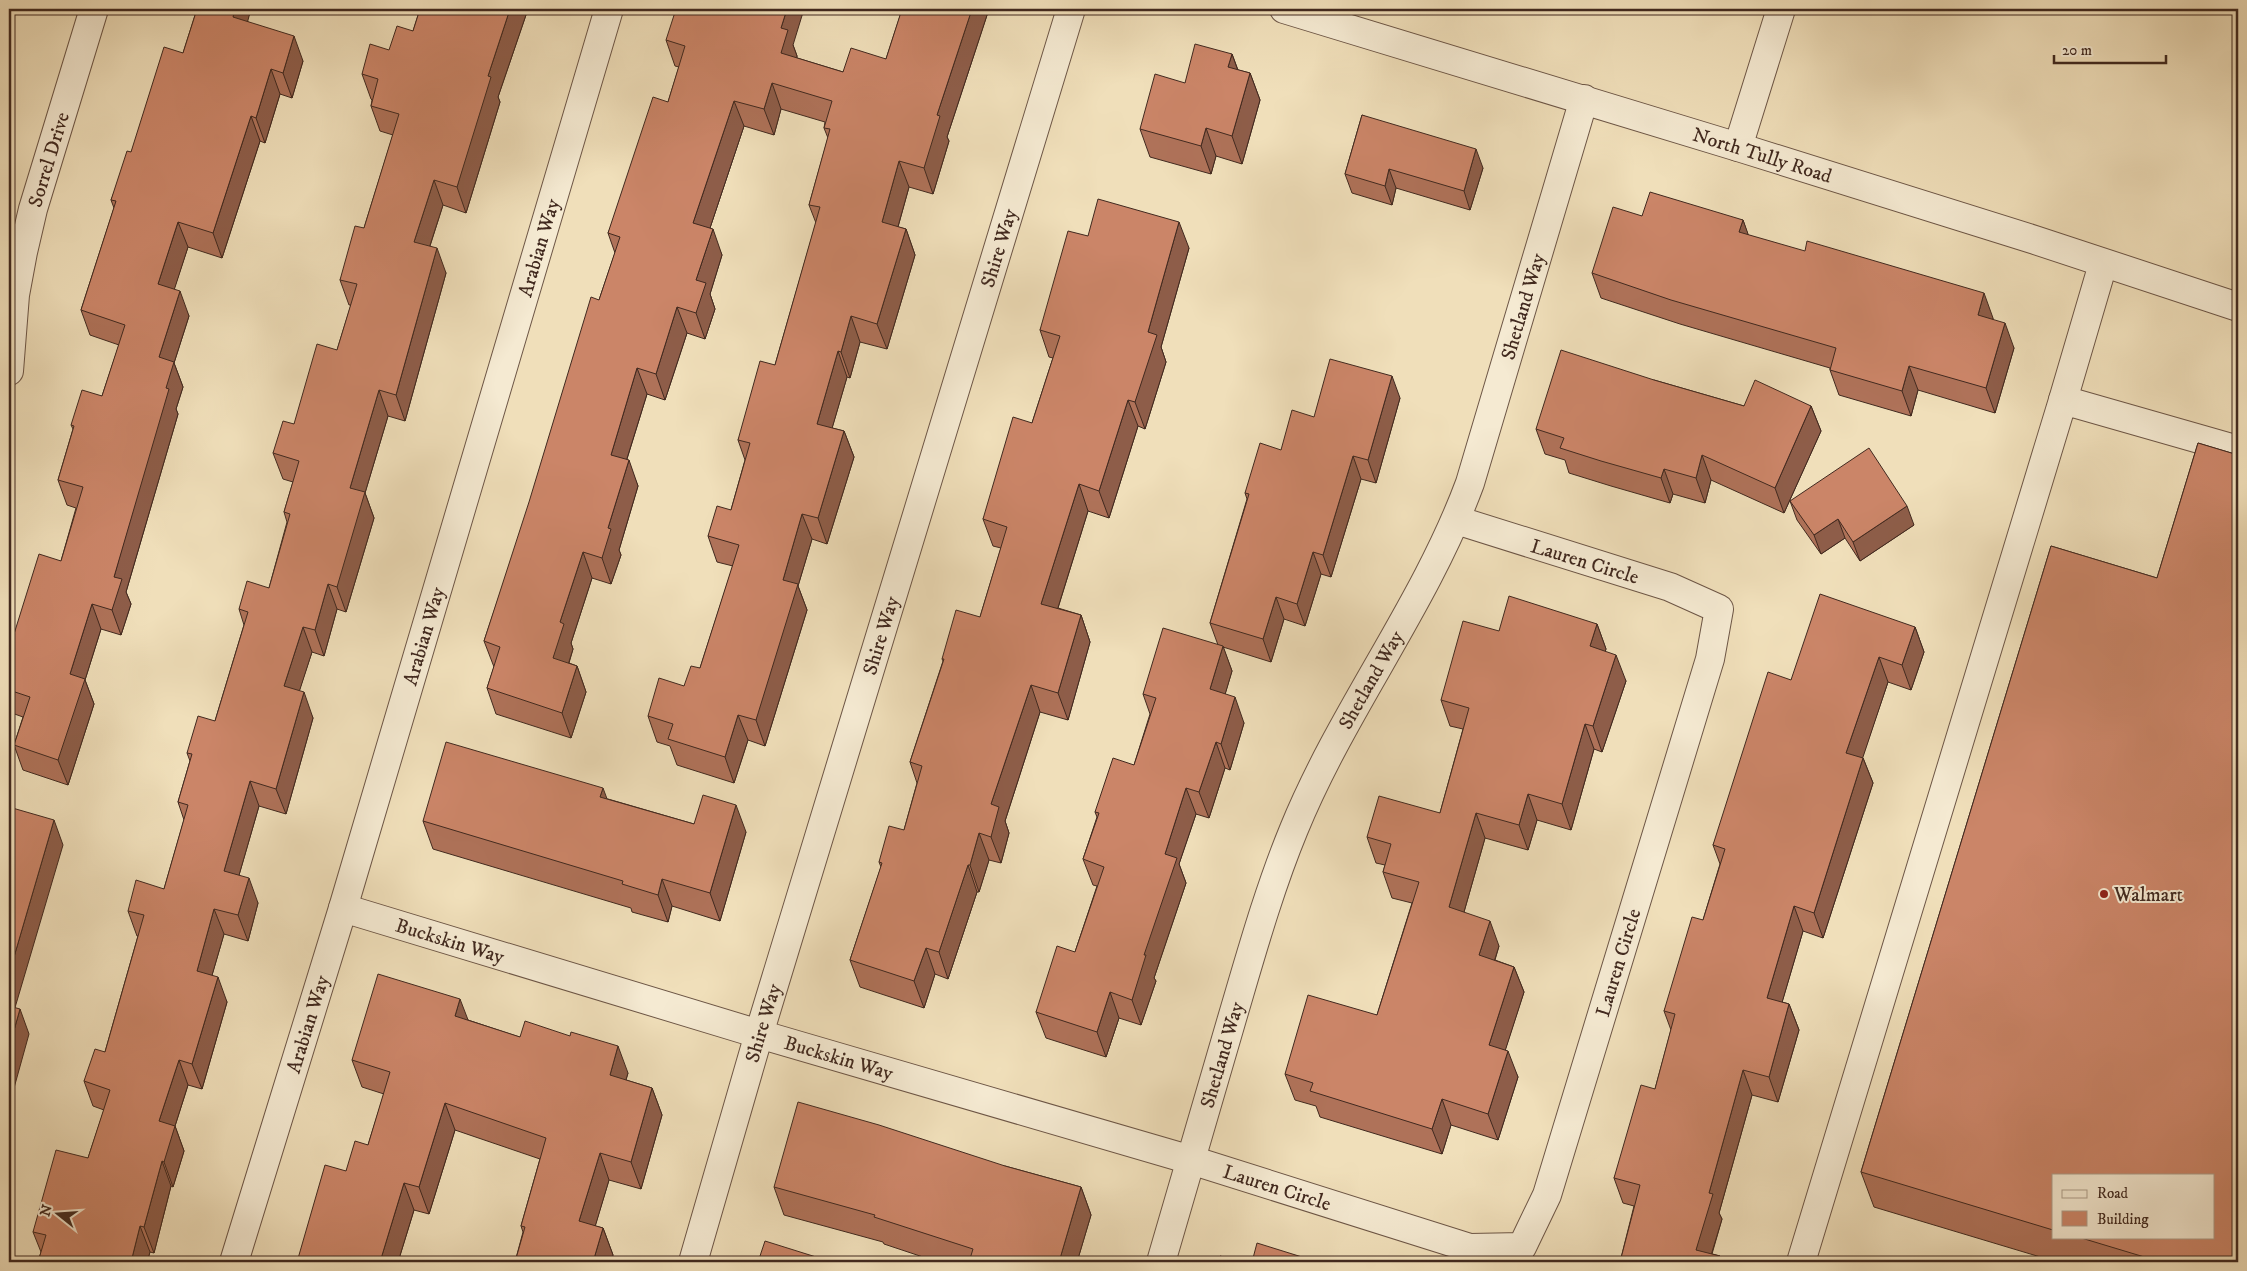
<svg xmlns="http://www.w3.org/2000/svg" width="2247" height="1271" font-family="'IM FELL DW Pica',serif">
  <rect width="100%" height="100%" fill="#f0dfba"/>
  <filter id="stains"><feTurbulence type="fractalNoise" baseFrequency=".004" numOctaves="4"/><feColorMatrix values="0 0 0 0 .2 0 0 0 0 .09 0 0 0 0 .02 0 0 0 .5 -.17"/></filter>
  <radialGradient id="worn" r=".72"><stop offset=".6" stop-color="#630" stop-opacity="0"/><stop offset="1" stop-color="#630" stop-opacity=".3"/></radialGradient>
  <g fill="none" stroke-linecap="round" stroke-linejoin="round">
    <defs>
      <g id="minor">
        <path id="s1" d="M 1284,9 L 1738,147 L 2035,240 L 2238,307"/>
        <path d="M 1738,147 L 1781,9"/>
        <path id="s2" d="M 9,371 L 15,295 L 23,252 L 33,209 L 94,9"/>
        <path d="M 2063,400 L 2103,264"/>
        <path id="s3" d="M 343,908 L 759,1034 L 1191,1160 L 1470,1248 L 1522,1247 L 1547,1195 L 1710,659 L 1719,609 L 1670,587 L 1456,520"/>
        <path id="s4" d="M 234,1262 L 343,908 L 609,9"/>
        <path id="s5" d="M 693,1262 L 759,1034 L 1071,9"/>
        <path id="s6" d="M 1161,1262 C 1184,1182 1208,1102 1231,1022 C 1250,958 1268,892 1294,829 C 1343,709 1425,605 1470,483 L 1584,99"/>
        <path d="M 1801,1262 L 2063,400 L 2238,450"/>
      </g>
    </defs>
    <use href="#minor" stroke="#6d5646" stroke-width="30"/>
    <use href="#minor" stroke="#f5ead2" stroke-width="28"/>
  </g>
  <path fill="#af7259" stroke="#41291f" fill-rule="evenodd" d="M 197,9 L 251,9 L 247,21 L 303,61 L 292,98 L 280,94 L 265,143 L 260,141 L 222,258 L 188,247 L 174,289 L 189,316 L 174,363 L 183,387 L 176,409 L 178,414 L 126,592 L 131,604 L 121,635 L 101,629 L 85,680 L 94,704 L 68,785 L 23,770 L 14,745 L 23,717 L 9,712 L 9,650 L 61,561 L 76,508 L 67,505 L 58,480 L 73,429 L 71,425 L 102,396 L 119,345 L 90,335 L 81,310 L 114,208 L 111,200 L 131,152 L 183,53 Z
    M 420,9 L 528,9 L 498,97 L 500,102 L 466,213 L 443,205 L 430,246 L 446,273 L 405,421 L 388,416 L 365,493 L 374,518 L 346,612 L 337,609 L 324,656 L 312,652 L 299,691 L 313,718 L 286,814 L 259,806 L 239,875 L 258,903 L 248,941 L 224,934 L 212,975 L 227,1002 L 202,1089 L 188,1085 L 175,1126 L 184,1151 L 173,1187 L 171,1186 L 154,1253 L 150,1252 L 147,1262 L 38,1262 L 41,1252 L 33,1232 L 88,1158 L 104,1110 L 93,1106 L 84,1081 L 105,1052 L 138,936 L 137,936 L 128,911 L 164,889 L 184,820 L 178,802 L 190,761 L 187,753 L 215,721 L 244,625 L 239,609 L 269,588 L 287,522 L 284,512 L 293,482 L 283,479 L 273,453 L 294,424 L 337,350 L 351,305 L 349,305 L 340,280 L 364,228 L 393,135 L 380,131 L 371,106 L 372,100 L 371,99 L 362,74 L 413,31 Z
    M 894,9 L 989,9 L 947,137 L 949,141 L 933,194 L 909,187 L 898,227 L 906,229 L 915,255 L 887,349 L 860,342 L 850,378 L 847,377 L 832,428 L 844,431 L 854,457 L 827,544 L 812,539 L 798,586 L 807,610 L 765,746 L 748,740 L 734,783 L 677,765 L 670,746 L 657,742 L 648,716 L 684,686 L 700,668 L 733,566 L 717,562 L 708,536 L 731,510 L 745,460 L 738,440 L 775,365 L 816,223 L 809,205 L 828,138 L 824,128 L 825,122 L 781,109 L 774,135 L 744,126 L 710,228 L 722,255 L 710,294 L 715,309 L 705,339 L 687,333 L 665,400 L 647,394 L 627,459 L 638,486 L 619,550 L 621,555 L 611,584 L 592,578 L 571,643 L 573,649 L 569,663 L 577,666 L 586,692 L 571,738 L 496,714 L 487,688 L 494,667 L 484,641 L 599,300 L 615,253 L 608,233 L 668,102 L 679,67 L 675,66 L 666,40 L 793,45 L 797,56 L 797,58 L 843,72 L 886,59 L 901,13 L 895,11 Z
    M 1232,54 L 1238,70 L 1250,73 L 1260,100 L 1242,164 L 1216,156 L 1211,174 L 1150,157 L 1140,129 L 1185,83 Z
    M 1362,115 L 1483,168 L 1470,210 L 1396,188 L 1392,205 L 1352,193 L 1345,174 Z
    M 1642,216 L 1743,220 L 1748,235 L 1993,318 L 1993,320 L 2014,348 L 1995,413 L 1918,390 L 1911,416 L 1839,395 L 1830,370 L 1830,368 L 1680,324 L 1601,298 L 1592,273 Z
    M 1088,236 L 1189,248 L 1161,347 L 1166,362 L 1145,429 L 1138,426 L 1109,518 L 1088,511 L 1058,608 L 1081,615 L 1090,642 L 1068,720 L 1040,712 L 1005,821 L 1009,833 L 1001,863 L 989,860 L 979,892 L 977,892 L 948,979 L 935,974 L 924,1008 L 860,987 L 850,960 L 881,867 L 879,862 L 904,830 L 917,783 L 910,762 L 943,661 L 942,659 L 980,617 L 1001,548 L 993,546 L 983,519 L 1032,423 L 1053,358 L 1049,357 L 1040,330 Z
    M 1654,380 L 1744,406 L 1811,406 L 1821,431 L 1784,513 L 1711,480 L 1705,503 L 1673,494 L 1670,503 L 1611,486 L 1569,473 L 1565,460 L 1545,454 L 1536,429 Z
    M 1400,398 L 1376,483 L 1361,479 L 1331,577 L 1321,574 L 1305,626 L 1284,619 L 1271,662 L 1223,647 L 1232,671 L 1225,694 L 1244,723 L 1230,770 L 1225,768 L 1209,818 L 1196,814 L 1179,864 L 1186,883 L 1154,978 L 1156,981 L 1141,1025 L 1119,1018 L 1106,1057 L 1046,1038 L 1036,1012 L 1075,952 L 1097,886 L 1093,885 L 1083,859 L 1097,817 L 1095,812 L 1134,765 L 1150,714 L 1143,694 L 1218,645 L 1210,623 L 1247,499 L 1245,493 L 1281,450 L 1314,417 Z
    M 2198,443 L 2238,455 L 2238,1262 L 2057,1262 L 1874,1207 L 1861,1172 L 2051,546 L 2157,578 ZM 2053,1175 L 2213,1175 L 2213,1237 L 2053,1237 Z
    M 1790,501 L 1914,525 L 1860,561 L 1845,538 L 1821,554 L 1797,520 Z
    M 1597,624 L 1606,649 L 1605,651 L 1626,681 L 1602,752 L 1594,749 L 1571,830 L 1537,820 L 1528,850 L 1485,838 L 1464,912 L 1499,946 L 1495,960 L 1514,967 L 1524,992 L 1505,1050 L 1518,1077 L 1498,1140 L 1451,1125 L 1442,1154 L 1320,1117 L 1316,1106 L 1295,1100 L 1285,1074 L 1377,1015 L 1412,903 L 1392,898 L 1383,872 L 1385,865 L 1376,863 L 1367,837 L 1440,813 L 1463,729 L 1450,726 L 1441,700 L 1499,631 Z
    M 1915,627 L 1924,652 L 1911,690 L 1888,682 L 1862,758 L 1863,758 L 1873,783 L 1823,938 L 1803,931 L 1782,1002 L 1789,1004 L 1799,1030 L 1778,1102 L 1752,1095 L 1719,1213 L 1722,1219 L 1712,1254 L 1720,1256 L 1722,1262 L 1620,1262 L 1634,1206 L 1623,1203 L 1614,1178 L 1655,1089 L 1671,1030 L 1664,1011 L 1703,920 L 1720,864 L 1713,845 L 1791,680 Z
    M 608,799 L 694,824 L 746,832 L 720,921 L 672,906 L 668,922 L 632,912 L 631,908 L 433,849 L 423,821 Z
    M 468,1020 L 628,1073 L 626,1080 L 652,1088 L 662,1115 L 641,1189 L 609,1180 L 595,1226 L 603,1228 L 613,1255 L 611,1262 L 515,1262 L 523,1232 L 521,1226 L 540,1159 L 455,1130 L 429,1214 L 414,1210 L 398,1262 L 297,1262 L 346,1171 L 368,1145 L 384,1094 L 362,1087 L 352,1060 Z
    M 1005,1166 L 1081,1187 L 1091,1215 L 1077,1262 L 938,1262 L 884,1244 L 883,1242 L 784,1215 L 774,1187 Z"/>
  <path fill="#8e5d49" stroke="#41291f" d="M 9,9 L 12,9 L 9,19 Z
    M 235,9 L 251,9 L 242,42 L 233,17 Z
    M 510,9 L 528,9 L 498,97 L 500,102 L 466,213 L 457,187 L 488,76 Z
    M 787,9 L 804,9 L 793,45 L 797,56 L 790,78 L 781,53 L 781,28 Z
    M 972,9 L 989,9 L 947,137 L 949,141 L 933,194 L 924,168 L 937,115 Z
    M 294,36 L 303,61 L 292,98 L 283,73 Z
    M 1232,54 L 1242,82 L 1228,67 Z
    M 271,69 L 280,94 L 265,143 L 256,118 Z
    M 1250,73 L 1260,100 L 1242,164 L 1232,136 Z
    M 772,83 L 781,109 L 774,135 L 764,109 Z
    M 734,101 L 744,126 L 703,249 L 693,223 Z
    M 251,116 L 260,141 L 222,258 L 213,233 Z
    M 1206,128 L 1216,156 L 1211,174 L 1201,146 Z
    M 1476,149 L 1483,168 L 1470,210 L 1464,191 Z
    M 899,161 L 909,187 L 892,248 L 882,222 Z
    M 1389,169 L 1396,188 L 1392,205 L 1385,186 Z
    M 434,180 L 443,205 L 423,267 L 414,242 Z
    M 1743,220 L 1752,245 L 1739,232 Z
    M 178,222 L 188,247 L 168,309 L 158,284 Z
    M 1179,222 L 1189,248 L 1161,347 L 1166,362 L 1145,429 L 1135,402 L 1148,332 Z
    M 713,229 L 722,255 L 710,294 L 715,309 L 705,339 L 696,313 L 696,280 Z
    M 906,229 L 915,255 L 887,349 L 877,324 Z
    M 437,248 L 446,273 L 405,421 L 396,395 Z
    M 180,291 L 189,316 L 174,363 L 183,387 L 176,409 L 178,414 L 126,592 L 131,604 L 121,635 L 112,610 L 114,577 L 166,388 L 159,357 Z
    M 1984,293 L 1993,318 L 1987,340 L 1978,315 Z
    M 677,307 L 687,333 L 665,400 L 656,374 Z
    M 851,316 L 860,342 L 850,378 L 841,352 Z
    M 2005,323 L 2014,348 L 1995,413 L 1986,388 Z
    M 838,351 L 847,377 L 826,449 L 817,424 Z
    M 1909,366 L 1918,390 L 1911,416 L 1902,391 Z
    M 637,368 L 647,394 L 620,481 L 611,455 Z
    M 1392,376 L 1400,398 L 1376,483 L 1368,460 Z
    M 379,390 L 388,416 L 365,493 L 374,518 L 346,612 L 337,587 L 350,488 Z
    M 1128,400 L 1138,426 L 1109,518 L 1099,491 Z
    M 1811,406 L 1821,431 L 1784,513 L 1775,488 Z
    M 844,431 L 854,457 L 827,544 L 818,518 Z
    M 1702,455 L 1711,480 L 1705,503 L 1696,478 Z
    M 1353,456 L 1361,479 L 1331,577 L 1323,555 Z
    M 629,460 L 638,486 L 619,550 L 621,555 L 611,584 L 602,558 L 608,528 Z
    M 1664,469 L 1673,494 L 1670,503 L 1661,478 Z
    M 1079,484 L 1088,511 L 1051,630 L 1041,604 Z
    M 1907,506 L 1914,525 L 1860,561 L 1853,542 Z
    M 802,514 L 812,539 L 798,586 L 807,610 L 765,746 L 756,720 L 783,580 Z
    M 1838,519 L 1845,538 L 1821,554 L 1814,535 Z
    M 583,552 L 592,578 L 571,643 L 573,649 L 562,684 L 553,658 L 560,622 Z
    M 1313,552 L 1321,574 L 1305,626 L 1297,604 Z
    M 328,584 L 337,609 L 324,656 L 315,630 Z
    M 1276,597 L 1284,619 L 1271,662 L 1263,639 Z
    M 92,604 L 101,629 L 85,680 L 94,704 L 68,785 L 58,760 L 70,674 Z
    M 1081,615 L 1090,642 L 1068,720 L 1058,693 Z
    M 1597,624 L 1606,649 L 1599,672 L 1590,646 Z
    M 303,627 L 312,652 L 293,711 L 284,686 Z
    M 1915,627 L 1924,652 L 1911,690 L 1902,665 Z
    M 1223,646 L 1232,671 L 1219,715 L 1210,689 Z
    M 1616,655 L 1626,681 L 1602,752 L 1593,726 Z
    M 1879,657 L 1888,682 L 1856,778 L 1846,753 Z
    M 577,666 L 586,692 L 571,738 L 562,713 Z
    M 1031,685 L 1040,712 L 1005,821 L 1009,833 L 1001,863 L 991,837 L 991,804 Z
    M 304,692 L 313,718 L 286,814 L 276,789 Z
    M 1235,697 L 1244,723 L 1230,770 L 1221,744 Z
    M 738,715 L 748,740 L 734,783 L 725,757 Z
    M 1585,724 L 1594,749 L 1571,830 L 1562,804 Z
    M 1216,742 L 1225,768 L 1209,818 L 1199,792 Z
    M 1863,758 L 1873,783 L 1823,938 L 1814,913 Z
    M 250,781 L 259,806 L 233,896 L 224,871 Z
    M 603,788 L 613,815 L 600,797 Z
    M 1186,788 L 1196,814 L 1179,864 L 1186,883 L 1154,978 L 1156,981 L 1141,1025 L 1132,1000 L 1144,955 L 1165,854 Z
    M 1528,794 L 1537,820 L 1528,850 L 1519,825 Z
    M 736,805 L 746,832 L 720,921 L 710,893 Z
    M 1476,813 L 1485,838 L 1458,933 L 1449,907 Z
    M 54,820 L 63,845 L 9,1028 L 9,974 Z
    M 979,833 L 989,860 L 979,892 L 970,865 Z
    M 968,865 L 977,892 L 948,979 L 939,952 Z
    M 249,878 L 258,903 L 248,941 L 238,915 Z
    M 662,879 L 672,906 L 668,922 L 658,895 Z
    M 1794,906 L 1803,931 L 1776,1023 L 1767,998 Z
    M 214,909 L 224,934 L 206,996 L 197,971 Z
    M 1490,921 L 1499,946 L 1488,981 L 1479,955 Z
    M 926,948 L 935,974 L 924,1008 L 914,981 Z
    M 1514,967 L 1524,992 L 1499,1070 L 1489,1045 Z
    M 218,977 L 227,1002 L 202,1089 L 192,1064 Z
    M 1110,992 L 1119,1018 L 1106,1057 L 1097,1032 Z
    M 460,999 L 470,1025 L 455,1016 Z
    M 1789,1004 L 1799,1030 L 1778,1102 L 1769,1077 Z
    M 20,1009 L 29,1034 L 9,1106 L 9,1048 Z
    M 618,1046 L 628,1073 L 619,1102 L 610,1075 Z
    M 1508,1051 L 1518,1077 L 1498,1140 L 1488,1114 Z
    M 179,1060 L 188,1085 L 175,1126 L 184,1151 L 173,1187 L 164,1162 L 159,1121 Z
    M 1743,1070 L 1752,1095 L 1719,1213 L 1722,1219 L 1709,1262 L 1696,1250 L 1709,1193 Z
    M 652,1088 L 662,1115 L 641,1189 L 631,1162 Z
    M 1442,1099 L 1451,1125 L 1442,1154 L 1432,1129 Z
    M 445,1103 L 455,1130 L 429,1214 L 419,1187 Z
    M 600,1153 L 609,1180 L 589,1247 L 579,1221 Z
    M 162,1161 L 171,1186 L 154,1253 L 144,1227 Z
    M 404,1183 L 414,1210 L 398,1262 L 380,1262 Z
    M 1081,1187 L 1091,1215 L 1077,1262 L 1059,1262 Z
    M 140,1226 L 150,1252 L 147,1262 L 131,1262 Z
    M 603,1228 L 613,1255 L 611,1262 L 593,1262 Z
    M 1720,1256 L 1722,1262 L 1718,1262 Z"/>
  <path fill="#cb8568" stroke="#41291f" d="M 197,9 L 235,9 L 233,17 L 294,36 L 283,73 L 271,69 L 256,118 L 251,116 L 213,233 L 178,222 L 158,284 L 180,291 L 159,357 L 174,362 L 166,388 L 169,389 L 114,577 L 122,579 L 112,610 L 92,604 L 70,674 L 85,679 L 58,760 L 14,745 L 30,697 L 9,690 L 9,650 L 39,554 L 61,561 L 83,487 L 58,480 L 74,426 L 71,425 L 82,390 L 102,396 L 125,325 L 81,310 L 116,201 L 111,200 L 127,151 L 131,152 L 164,47 L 183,53 Z
    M 420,9 L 510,9 L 488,76 L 491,77 L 457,187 L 434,180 L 414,242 L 437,248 L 396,395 L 379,390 L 350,488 L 365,492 L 337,587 L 328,584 L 315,630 L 303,627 L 284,686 L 304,692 L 276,789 L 250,781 L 224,871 L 249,878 L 238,915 L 214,909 L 197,971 L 218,977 L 192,1064 L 179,1060 L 159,1121 L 175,1126 L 164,1162 L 162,1161 L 144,1227 L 140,1226 L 131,1262 L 38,1262 L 46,1235 L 33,1232 L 56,1150 L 88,1158 L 110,1090 L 84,1081 L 95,1049 L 105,1052 L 144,915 L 128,911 L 136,880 L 164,889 L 188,805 L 178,802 L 192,754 L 187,753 L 198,716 L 215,721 L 248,612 L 239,609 L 247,581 L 269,588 L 290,514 L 284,512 L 299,461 L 273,453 L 283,421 L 294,424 L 317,344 L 337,350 L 357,284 L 340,280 L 355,226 L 364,228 L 399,114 L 371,106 L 378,79 L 362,74 L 370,44 L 389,50 L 397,26 L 413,31 Z
    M 676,9 L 787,9 L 781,28 L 788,30 L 781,53 L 843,72 L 851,48 L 886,59 L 902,9 L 972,9 L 937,115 L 940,116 L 924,168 L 899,161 L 882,222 L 906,229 L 877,324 L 851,316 L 841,352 L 838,351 L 817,424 L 844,431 L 818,518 L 802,514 L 783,580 L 798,584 L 756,720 L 738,715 L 725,757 L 668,739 L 673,724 L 648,716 L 659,678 L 684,686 L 691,666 L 700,668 L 739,545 L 708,536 L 717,506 L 731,510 L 750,443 L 738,440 L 760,361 L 775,365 L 820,207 L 809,205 L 830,129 L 824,128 L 832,101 L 772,83 L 764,109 L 734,101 L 693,223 L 713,229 L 696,280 L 706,283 L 696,313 L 677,307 L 656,374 L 637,368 L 611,455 L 629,460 L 608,528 L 611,529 L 602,558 L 583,552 L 560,622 L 564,624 L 553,658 L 577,666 L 562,713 L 487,688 L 500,647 L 484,641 L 529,502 L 591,297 L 599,300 L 620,237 L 608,233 L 653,97 L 668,102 L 685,46 L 666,40 Z
    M 1195,44 L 1232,54 L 1228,67 L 1250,73 L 1232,136 L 1206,128 L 1201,146 L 1140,129 L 1155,74 L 1185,83 Z
    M 1362,115 L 1476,149 L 1464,191 L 1389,169 L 1385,186 L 1345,174 Z
    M 1650,192 L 1743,220 L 1739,232 L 1805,251 L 1807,241 L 1984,293 L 1978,315 L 2005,323 L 1986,388 L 1909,366 L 1902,391 L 1830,370 L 1836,348 L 1671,300 L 1592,273 L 1613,207 L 1642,216 Z
    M 1098,199 L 1179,222 L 1148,332 L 1157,335 L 1135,402 L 1128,400 L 1099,491 L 1079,484 L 1041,604 L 1081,615 L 1058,693 L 1031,685 L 991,804 L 999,807 L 991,837 L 979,833 L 970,865 L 968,865 L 939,952 L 926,948 L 914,981 L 850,960 L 882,863 L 879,862 L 889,826 L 904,830 L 922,766 L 910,762 L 944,659 L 942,659 L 956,610 L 980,617 L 1007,527 L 983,519 L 1013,417 L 1032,423 L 1060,336 L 1040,330 L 1068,231 L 1088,236 Z
    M 1561,350 L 1654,380 L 1744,406 L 1755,380 L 1811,406 L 1775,488 L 1702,455 L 1696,478 L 1664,469 L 1661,478 L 1601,461 L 1560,448 L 1564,438 L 1536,429 Z
    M 1330,359 L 1392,376 L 1368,460 L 1353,456 L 1323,555 L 1313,552 L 1297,604 L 1276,597 L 1263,639 L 1210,623 L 1249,494 L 1245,493 L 1260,443 L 1281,450 L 1292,410 L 1314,417 Z
    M 2198,443 L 2238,455 L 2238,1262 L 2161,1262 L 2078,1237 L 2213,1237 L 2213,1175 L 2053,1175 L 2053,1230 L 1861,1172 L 2051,546 L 2157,578 Z
    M 1869,448 L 1907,506 L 1853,542 L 1838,519 L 1814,535 L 1790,501 Z
    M 1820,594 L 1915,627 L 1902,665 L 1879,657 L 1846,753 L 1863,758 L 1814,913 L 1794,906 L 1767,998 L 1789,1004 L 1769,1077 L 1743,1070 L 1709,1193 L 1713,1194 L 1696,1250 L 1720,1256 L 1718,1262 L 1620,1262 L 1640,1185 L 1614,1178 L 1641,1085 L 1655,1089 L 1675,1014 L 1664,1011 L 1692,917 L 1703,920 L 1725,849 L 1713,845 L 1768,672 L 1791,680 Z
    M 1509,596 L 1597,624 L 1590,646 L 1616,655 L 1593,726 L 1585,724 L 1562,804 L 1528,794 L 1519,825 L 1476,813 L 1449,907 L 1490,921 L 1479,955 L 1514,967 L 1489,1045 L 1508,1051 L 1488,1114 L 1442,1099 L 1432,1129 L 1310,1091 L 1313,1083 L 1285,1074 L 1308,995 L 1377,1015 L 1419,882 L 1383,872 L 1391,844 L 1367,837 L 1379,796 L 1440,813 L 1469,708 L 1441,700 L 1463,621 L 1499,631 Z
    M 1163,628 L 1223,646 L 1210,689 L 1235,697 L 1221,744 L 1216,742 L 1199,792 L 1186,788 L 1165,854 L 1177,858 L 1144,955 L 1146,955 L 1132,1000 L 1110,992 L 1097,1032 L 1036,1012 L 1057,946 L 1075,952 L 1104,867 L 1083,859 L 1099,813 L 1095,812 L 1113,758 L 1134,765 L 1156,698 L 1143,694 Z
    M 446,742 L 603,788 L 600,797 L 694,824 L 703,795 L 736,805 L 710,893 L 662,879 L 658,895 L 622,884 L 623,881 L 423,821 Z
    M 9,807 L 54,820 L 9,974 Z
    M 378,974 L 460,999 L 455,1016 L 520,1037 L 525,1021 L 570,1036 L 571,1032 L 618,1046 L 610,1075 L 652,1088 L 631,1162 L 600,1153 L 579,1221 L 603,1228 L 593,1262 L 515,1262 L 525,1227 L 521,1226 L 546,1138 L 445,1103 L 419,1187 L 404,1183 L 380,1262 L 297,1262 L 325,1165 L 346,1171 L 355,1141 L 368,1145 L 390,1072 L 352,1060 Z
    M 9,1006 L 20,1009 L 9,1048 Z
    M 798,1102 L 879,1125 L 1005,1166 L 1081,1187 L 1059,1262 L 1024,1262 L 1014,1259 L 1013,1262 L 969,1262 L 973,1249 L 874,1217 L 875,1215 L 774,1187 Z
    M 765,1241 L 832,1262 L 758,1262 Z
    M 1257,1243 L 1318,1262 L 1252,1262 Z
    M 1220,1256 L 1242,1262 L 1219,1262 Z"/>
  <circle fill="#8f2418" stroke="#f5ead2" stroke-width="2" cx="2104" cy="894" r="5"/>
  <g text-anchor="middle" stroke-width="4" stroke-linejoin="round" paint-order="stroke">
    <g font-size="20" fill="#41291f" stroke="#f5ead2">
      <text dy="7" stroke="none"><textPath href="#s1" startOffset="500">North Tully Road</textPath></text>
      <text dy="7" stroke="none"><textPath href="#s2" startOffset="216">Sorrel Drive</textPath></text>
      <text dy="7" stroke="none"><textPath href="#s4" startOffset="1059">Arabian Way</textPath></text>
      <text dy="7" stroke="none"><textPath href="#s5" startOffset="1059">Shire Way</textPath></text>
      <text dy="7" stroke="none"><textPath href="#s6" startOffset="1026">Shetland Way</textPath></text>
      <text transform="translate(1585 561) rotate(17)" y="7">Lauren Circle</text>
      <text dy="7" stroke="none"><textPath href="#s5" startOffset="654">Shire Way</textPath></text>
      <text dy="7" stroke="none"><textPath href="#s4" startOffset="654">Arabian Way</textPath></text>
      <text dy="7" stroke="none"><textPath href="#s6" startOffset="621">Shetland Way</textPath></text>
      <text dy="7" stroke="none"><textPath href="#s3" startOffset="112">Buckskin Way</textPath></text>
      <text dy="7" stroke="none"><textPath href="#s3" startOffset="1530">Lauren Circle</textPath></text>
      <text dy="7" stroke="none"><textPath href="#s5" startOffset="249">Shire Way</textPath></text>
      <text dy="7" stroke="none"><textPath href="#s4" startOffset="249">Arabian Way</textPath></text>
      <text dy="7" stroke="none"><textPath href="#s6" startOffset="216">Shetland Way</textPath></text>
      <text dy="7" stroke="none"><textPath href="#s3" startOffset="518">Buckskin Way</textPath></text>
      <text dy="7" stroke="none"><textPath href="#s3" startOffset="975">Lauren Circle</textPath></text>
    </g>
    <g font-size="20" fill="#41291f" stroke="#f5ead2" text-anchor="start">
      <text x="2114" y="901">Walmart</text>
    </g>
  </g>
  <rect width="2247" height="1271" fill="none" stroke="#f0dfba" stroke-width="30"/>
  <rect x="10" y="10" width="2227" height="1251" fill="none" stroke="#41291f" stroke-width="2.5"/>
  <rect x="15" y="15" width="2217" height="1241" fill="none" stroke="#41291f"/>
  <rect x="2052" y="1174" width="162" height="65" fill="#f5ead2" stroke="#ad9d8a"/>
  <rect x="2062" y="1190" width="25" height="8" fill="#f5ead2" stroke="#ad9d8a"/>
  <text x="2097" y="1198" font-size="15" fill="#41291f">Road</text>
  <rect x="2062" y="1211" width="25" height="15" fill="#cb8568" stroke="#ad9d8a"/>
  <text x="2097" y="1224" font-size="15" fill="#41291f">Building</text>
  <g transform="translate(58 1214) rotate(287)" stroke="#f5ead2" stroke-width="4" paint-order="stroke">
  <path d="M0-4L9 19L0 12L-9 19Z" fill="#41291f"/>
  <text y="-8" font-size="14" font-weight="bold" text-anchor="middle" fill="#41291f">N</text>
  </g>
  <path d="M2054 55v8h112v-8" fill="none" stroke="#41291f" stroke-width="2.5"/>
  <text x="2062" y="55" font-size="15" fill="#41291f" stroke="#f5ead2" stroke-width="4" paint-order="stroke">20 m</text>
  <rect width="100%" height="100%" filter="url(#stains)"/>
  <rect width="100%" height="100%" fill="url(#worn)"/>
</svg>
